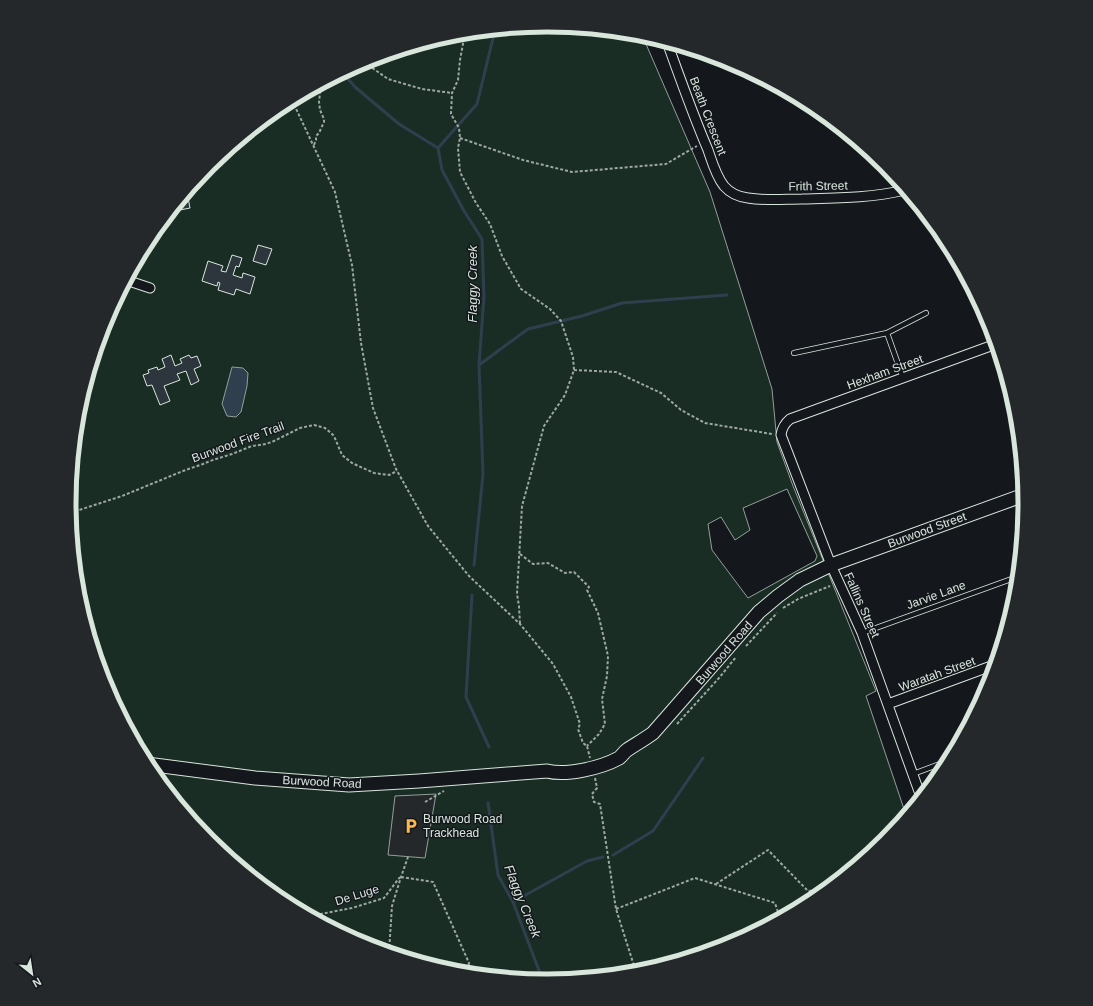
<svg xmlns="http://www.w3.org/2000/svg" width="1093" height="1006" font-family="Helvetica,sans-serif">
  <rect width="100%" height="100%" fill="#14181c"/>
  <path fill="#1a2d24" stroke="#939e99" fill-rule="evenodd" d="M 547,25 L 640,34 L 645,36 L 646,44 L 710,192 L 772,389 L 777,442 L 793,486 L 876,691 L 866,696 L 906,815 L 884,841 L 812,901 L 729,945 L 640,972 L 546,981 L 453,972 L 363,945 L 281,900 L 208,841 L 149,768 L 105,686 L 78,596 L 69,503 L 78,410 L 105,320 L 149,237 L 209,165 L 281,105 L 364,61 L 453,34 ZM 787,489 L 817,556 L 815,561 L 748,598 L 712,550 L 708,524 L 721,517 L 735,540 L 750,530 L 743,508 Z"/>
  <path fill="#24282b" stroke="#939e99" d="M 436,794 L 425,858 L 388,855 L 395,796 Z"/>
  <path fill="#2f3f4d" stroke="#939e99" d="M 232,367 L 243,368 L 248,373 L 247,386 L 241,412 L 236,417 L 227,416 L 222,404 Z"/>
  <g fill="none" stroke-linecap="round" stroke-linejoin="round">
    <path stroke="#2f3f4d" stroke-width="3" d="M 343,73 L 355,87 L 399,124 L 438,148
      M 479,365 L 528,329 L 582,316 L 622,303 L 727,295
      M 474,565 L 483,474 L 479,365 L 484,297 L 482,239 L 464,211 L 442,170 L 438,148 L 477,104 L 495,30
      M 472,595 L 466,697 L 489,747
      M 488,803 L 498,875 L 513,902 L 543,981
      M 613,855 L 653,831 L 703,758
      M 513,902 L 587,861 L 603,857"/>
  </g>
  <path fill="#2c363c" stroke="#d8e6dc" d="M 187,192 L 190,208 L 170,212 Z
    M 258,245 L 272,249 L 266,265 L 253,261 Z
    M 232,255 L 242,258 L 239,267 L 236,266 L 233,275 L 242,278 L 243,273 L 255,277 L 250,294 L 236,289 L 234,295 L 218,290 L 220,283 L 218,282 L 217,286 L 202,281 L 208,261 L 223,266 L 221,271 L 226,272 Z
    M 171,355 L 175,366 L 182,363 L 180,359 L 189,355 L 191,358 L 197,356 L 201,366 L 194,369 L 199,381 L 191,385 L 186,371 L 177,374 L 180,380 L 164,386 L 170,401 L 160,405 L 152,385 L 147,386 L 143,375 L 149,373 L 148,370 L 157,367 L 158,370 L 165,367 L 162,359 Z"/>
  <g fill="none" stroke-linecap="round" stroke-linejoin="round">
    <defs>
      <path id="service" d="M 887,333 L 926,313
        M 794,353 L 887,333 L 903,378
        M 862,633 L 1017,577
        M 913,774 L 948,761"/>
      <path id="minor" d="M 667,42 C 680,78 693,115 708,150 C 712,162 716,176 724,186 C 730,193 739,197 748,198 C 766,201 785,199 802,199 C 837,198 871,198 905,190
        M 126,280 L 150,288
        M 888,704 L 994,665
        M 921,797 L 862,633 L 831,565 L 781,435 C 782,428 784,424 790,419 L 996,344"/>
      <path id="secondary" d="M 147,764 L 255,778 L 349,785 L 419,781 L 547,771 C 566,776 601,768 619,758 C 622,756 624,752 627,750 C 636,744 645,739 653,733 L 759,612 L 778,596 L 800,580 L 831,565 L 1024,495"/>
    </defs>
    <use href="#service" stroke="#d8e6dc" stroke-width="6"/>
    <use href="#minor" stroke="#d8e6dc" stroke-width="11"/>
    <use href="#secondary" stroke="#d8e6dc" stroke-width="15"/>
    <path stroke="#9da8a2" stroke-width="2" stroke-dasharray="3 2" stroke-linecap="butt" d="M 465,33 L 460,60 L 458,80 L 452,93 L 451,114 L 459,128 L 460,138 L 458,148 L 460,172 L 476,203 L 490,224 L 502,256 L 521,289 L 550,309 L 561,321 L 573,357 L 574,370 L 565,395 L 544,426 L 522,506 L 517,594 L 519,606 L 520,624
      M 365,61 L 371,67 L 388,79 L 422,89 L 452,93
      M 292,100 L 335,192 L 352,265 L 361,343 L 373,408 L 396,469 L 428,526 L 469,576 L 520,624 L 553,664 L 571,697 L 580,724 L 578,729 L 583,743 L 587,746 L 590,758
      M 460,138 L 523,160 L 572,172 L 666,164 L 697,146
      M 314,145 L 316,140 L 316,136 L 319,133 L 324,122 L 324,119 L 320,110 L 319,102 L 321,84
      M 574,370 L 616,372 L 661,393 L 681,410 L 705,423 L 772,434
      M 70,513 L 122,496 L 183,471 L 203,464 L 210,461 L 232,454 L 252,446 L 266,444 L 274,441 L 300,428 L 314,425 L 325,428 L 331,433 L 334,436 L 342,455 L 352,463 L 374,473 L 389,475 L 397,471
      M 520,554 L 533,564 L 548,563 L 565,573 L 574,572 L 589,587 L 587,590 L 598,613 L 608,656 L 607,676 L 602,699 L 605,724 L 599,734 L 587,746
      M 783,608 L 798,599 L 830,586
      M 746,646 L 777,613
      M 677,724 L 719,678 L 736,657
      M 595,778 L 597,788 L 592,794 L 594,802 L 600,804 L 616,909 L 636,972
      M 425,802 L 444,791
      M 401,877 L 433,882 L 469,963 L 467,973
      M 716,884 L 768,850 L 808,891 L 824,890
      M 616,909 L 695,878 L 775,903 L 780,918
      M 310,916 L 352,908 L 384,898 L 400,877
      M 389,952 L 392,906 L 401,877 L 408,857"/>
    <use href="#service" stroke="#14181c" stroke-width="4.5"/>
    <use href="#minor" stroke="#14181c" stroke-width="9"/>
    <use href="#secondary" stroke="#14181c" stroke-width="13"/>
  </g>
  <defs>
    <symbol id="parking-bare" viewBox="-9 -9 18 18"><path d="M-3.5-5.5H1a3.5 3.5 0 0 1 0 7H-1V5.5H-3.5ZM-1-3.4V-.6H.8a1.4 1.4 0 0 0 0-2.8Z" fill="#ffb74d" stroke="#14181c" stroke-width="2.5" paint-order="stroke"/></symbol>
  </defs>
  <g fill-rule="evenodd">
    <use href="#parking-bare" x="400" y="815" width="22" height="22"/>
  </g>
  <g text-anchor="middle" stroke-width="3" stroke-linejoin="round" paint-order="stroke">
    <g font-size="12" fill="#d8e6dc" stroke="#14181c">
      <text transform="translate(708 116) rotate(69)" y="4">Beath Crescent</text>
      <text transform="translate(818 186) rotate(-1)" y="4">Frith Street</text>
      <text transform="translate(885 372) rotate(-20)" y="4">Hexham Street</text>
      <text transform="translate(238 442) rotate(-20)" y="4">Burwood Fire Trail</text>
      <text transform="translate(927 530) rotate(-20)" y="4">Burwood Street</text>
      <text transform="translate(936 595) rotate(-20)" y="4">Jarvie Lane</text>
      <text transform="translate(862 605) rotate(66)" y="4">Fallins Street</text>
      <text transform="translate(724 653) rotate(-49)" y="4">Burwood Road</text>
      <text transform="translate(937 674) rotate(-20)" y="4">Waratah Street</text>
      <text transform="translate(322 782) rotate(3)" y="4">Burwood Road</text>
      <text transform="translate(357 895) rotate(-17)" y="4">De Luge</text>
    </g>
    <g font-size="12" fill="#d8e6dc" stroke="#14181c" text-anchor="start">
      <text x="423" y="823">Burwood Road<tspan x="423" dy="14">Trackhead</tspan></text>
    </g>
    <g font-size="13" font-style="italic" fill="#d8e6dc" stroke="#14181c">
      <text transform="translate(472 284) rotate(-90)" y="5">Flaggy Creek</text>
      <text transform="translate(523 901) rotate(68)" y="5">Flaggy Creek</text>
    </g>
  </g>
  <path d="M0 0H1093V1006H0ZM76 503a471 471 0 1 1 942 0a471 471 0 1 1-942 0Z" fill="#24282b" fill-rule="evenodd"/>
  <path fill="none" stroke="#d8e6dc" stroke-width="5" d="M76 503a471 471 0 1 1 942 0a471 471 0 1 1-942 0Z"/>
  <g transform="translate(32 974) rotate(150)" stroke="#14181c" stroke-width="3" paint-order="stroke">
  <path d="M0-3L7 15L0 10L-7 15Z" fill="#d8e6dc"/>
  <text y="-6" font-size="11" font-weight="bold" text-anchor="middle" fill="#d8e6dc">N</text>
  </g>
</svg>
